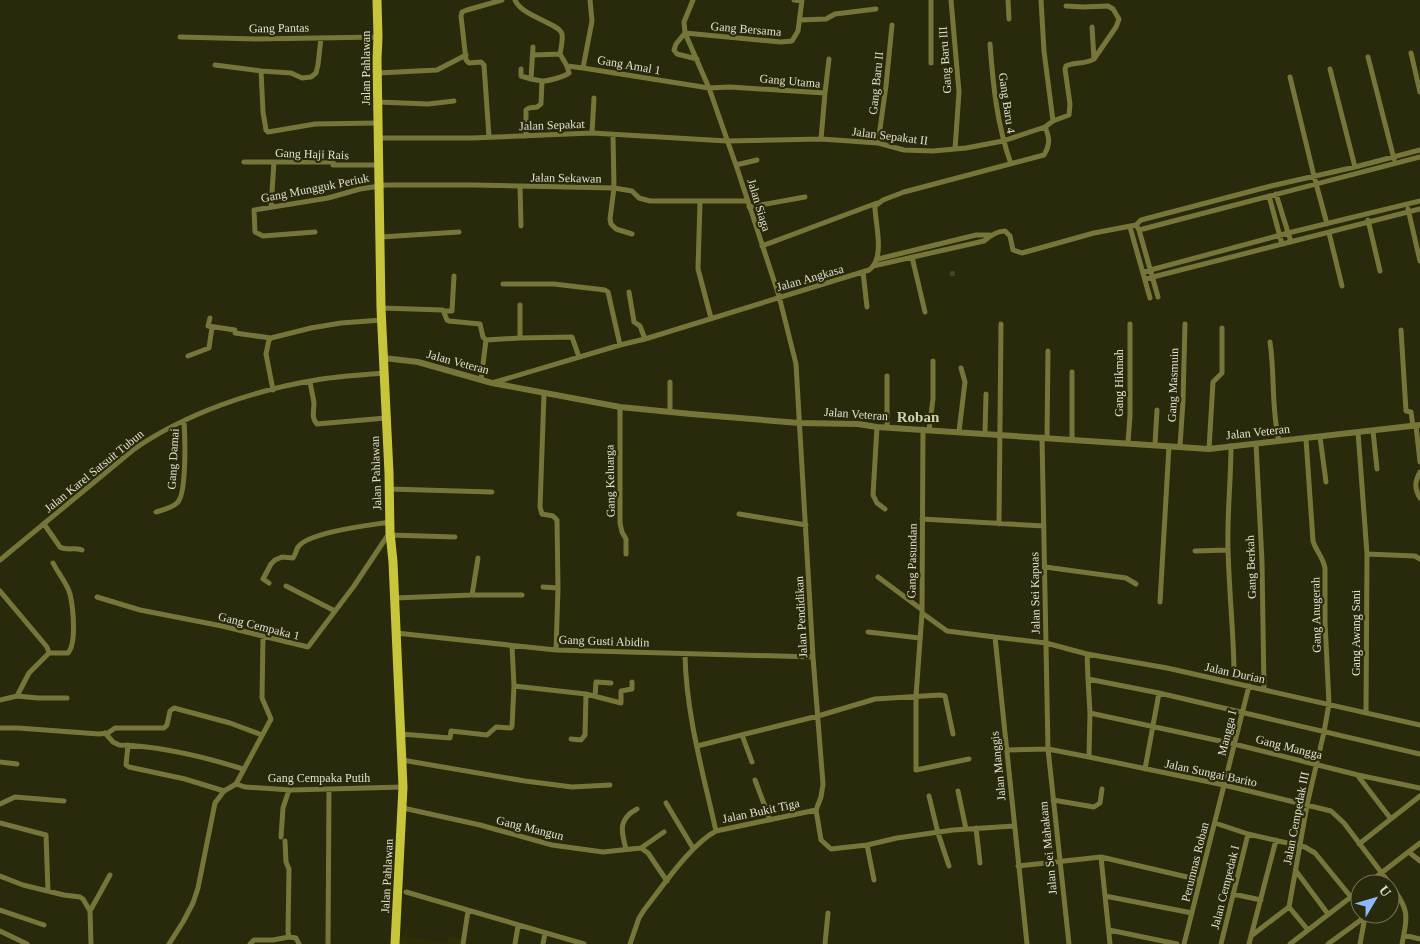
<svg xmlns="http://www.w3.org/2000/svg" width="1420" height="944" font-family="'Times New Roman',serif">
  <rect width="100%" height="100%" fill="#29290b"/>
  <path fill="#2f2f07" d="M 401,936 L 447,943 L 449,936 L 463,939 L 462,944 L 400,944 Z"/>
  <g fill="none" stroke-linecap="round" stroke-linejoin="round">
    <path stroke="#444528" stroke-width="5" stroke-dasharray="5 2.5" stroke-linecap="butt" d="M 950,274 L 957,273"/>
    <path stroke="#76763b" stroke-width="5" d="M 515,0 C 522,17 560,23 562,34 C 563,40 561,48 560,54 L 533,55
      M 590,0 L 592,21 L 583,68 L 709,88 L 730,87 L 825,93 L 821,139
      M 693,0 L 684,22 L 685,33 L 709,88 L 738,171 L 779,296 L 796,364 L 813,657 L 823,784 L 821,797 L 816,810
      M 794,0 L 802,1
      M 931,0 L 931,63
      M 951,0 L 959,92 L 955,149
      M 1008,0 L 1009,19
      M 1041,0 L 1044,51 L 1053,121
      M 800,20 L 826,19 L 835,14 L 876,9
      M 1092,27 L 1094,59
      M 180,37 L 256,39 L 378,37
      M 990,44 C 993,85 997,125 1011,164
      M 1411,53 L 1420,92
      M 1368,57 L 1394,159
      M 697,59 L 677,54 L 674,50 L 676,44 L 685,33 L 781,42 L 792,41 L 798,31 L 802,0
      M 215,65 L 261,71 L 291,73 L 302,78 L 311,77 L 316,73 L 318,65 L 321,38
      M 567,66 L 583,68
      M 521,69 L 521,76 L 531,79
      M 1330,69 L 1355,167
      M 261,71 L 263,112 L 266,130 L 268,132 L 315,124 L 378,123
      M 378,73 L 437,70 L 466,55
      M 1290,77 L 1314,176 L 1327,224
      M 542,81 C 548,81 564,77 569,73 L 567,66 L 560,54
      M 825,93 L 829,59
      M 378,102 L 428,104 L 454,101
      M 592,133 L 594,98
      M 613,134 L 614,188 L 610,219 L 611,224 L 616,229 L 632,234
      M 526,136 L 526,110 L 529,108 L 537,107 L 541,104 L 542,81 L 531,79 L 533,47
      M 489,137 L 484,65 L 481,62 L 469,63 L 466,60 L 461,16 L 462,12 L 467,10 L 502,0
      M 379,138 L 472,138 L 592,133 L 727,141 L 821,139 L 878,143 L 904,150 L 933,151 L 966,148 L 1003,141 L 1045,127 L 1053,121 L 1069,115 L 1070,104 L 1065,69 L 1066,66 C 1075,61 1085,65 1094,59 L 1116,27 L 1119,19 L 1113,9 L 1108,6 L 1083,7 L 1066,6
      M 878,143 L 886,86 L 892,25
      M 244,162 L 333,162 L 333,165 L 379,165
      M 736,165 L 757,160
      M 520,187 L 521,226
      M 1276,194 L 1291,242
      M 1269,196 L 1282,244
      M 700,202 L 698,269 L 711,318
      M 271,207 L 274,162
      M 749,207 L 805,197
      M 1408,209 L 1420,261
      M 1368,220 L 1380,271
      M 1136,225 L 1141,220 L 1271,186 L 1355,167 L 1420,150
      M 1130,227 L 1150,298
      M 1139,230 L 1158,297
      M 315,232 L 263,236 L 255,232 L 254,210 L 328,198 L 360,189 L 386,185 L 474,185 L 614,188 L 632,191 L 639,198 L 650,201 L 748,201
      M 1329,233 L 1342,286
      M 381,237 L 459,232
      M 762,246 L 877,203
      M 912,257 L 925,312
      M 878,259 L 976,235 L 990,235
      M 873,266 L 984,241 C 991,235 997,231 1005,231 L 1010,236 L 1013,250 L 1022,253 L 1094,233 L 1136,225 L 1139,230 L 1420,157
      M 863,272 L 867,307
      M 1143,272 L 1288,233 L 1420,201
      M 1145,279 L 1420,209
      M 503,284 L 554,284 L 605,290 L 608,292 L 620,345
      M 629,292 L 634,322 L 640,326 L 645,339
      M 381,308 L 443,310 L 447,320 L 449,321 L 480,324 L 483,337 L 486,340
      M 444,311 L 452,311 L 454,276
      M 210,318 L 208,326 L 235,330 L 235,333 L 271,338
      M 1401,330 L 1406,411 L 1411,412 L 1413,426
      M 520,338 L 572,337 L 579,357
      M 1270,342 C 1275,375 1271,408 1279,441
      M 188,356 L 209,348 L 212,327
      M 481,380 L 486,340 L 520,338 L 520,305
      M 310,381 C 311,389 313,396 314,403 C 314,412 311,417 317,424 L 386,418
      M 670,382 L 670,412
      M 492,383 L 620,345 L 645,339 L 869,270 C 885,259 876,226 875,209 L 875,206 L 883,200 L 904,192 L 1044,155 C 1050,145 1050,138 1045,127
      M 273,390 L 266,354 L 269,340 L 271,338 L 311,328 L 341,323 L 382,320
      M 544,394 L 540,507 L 542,514 L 553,516 L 557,520 L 558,588 L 556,650
      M 620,407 L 620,523 L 622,532 L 626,539 L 626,554
      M 1416,426 L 1420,462
      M 877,427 L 873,495 L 877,503 L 885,509
      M 887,427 L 887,376
      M 923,429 L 922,613 L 947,631 L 995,637
      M 929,430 L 933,399 L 933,361
      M 959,431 L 965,382 L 961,368
      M 1373,431 L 1377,469
      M 1358,432 L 1367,554 L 1415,556 L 1420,559
      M 985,433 L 986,394
      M 1042,437 L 1048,749 L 1069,944
      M 1047,437 L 1048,351
      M 1320,437 L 1326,482
      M 1072,439 L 1072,372
      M 1306,439 L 1313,541 C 1316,551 1323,557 1325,568 L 1325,622 L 1329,704 L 1324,732 L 1307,805 L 1289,907 L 1308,930
      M 1128,442 L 1130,416 L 1130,324
      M 1155,444 L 1157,410
      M 1256,444 L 1262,562 L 1264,689
      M 1180,446 L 1183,401 L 1185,324
      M 1231,446 C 1231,480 1227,514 1228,549 C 1229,588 1233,628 1234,667
      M 1209,449 L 1213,382 L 1222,373 L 1222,328
      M 1420,472 C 1415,481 1414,488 1420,498
      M 389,489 L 492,492
      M 156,512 C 162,510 172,508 177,503 C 187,495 185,436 184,421
      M 739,514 L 806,525
      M 922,519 L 1044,526
      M 44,524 L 60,547 C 67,551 75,547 82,550
      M 999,524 L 1001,324
      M 390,535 L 455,537
      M 1195,551 L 1228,550
      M 0,560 L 133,450 C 184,414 254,390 316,380 C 338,376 362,375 384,373
      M 1045,567 L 1126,578 L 1136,584
      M 878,577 L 921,609
      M 269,583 L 263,579 L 271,564 L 275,560 L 282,557 L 293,558 C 296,554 296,550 298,547 C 308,532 371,525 390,522
      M 286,586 L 335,611
      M 543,587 L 558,588
      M 0,591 L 47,647 L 49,653
      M 472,595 L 522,595
      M 97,597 L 140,610 L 222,626 L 308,647 L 354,586 L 390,532
      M 395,598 L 472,595 L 478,558
      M 1160,602 L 1169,446
      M 922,613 L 916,696 L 916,770 L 969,759
      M 868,632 L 920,638
      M 396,633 L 556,650 L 813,657
      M 685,654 C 686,714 703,773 716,831
      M 1087,654 L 1088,679 L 1159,693 L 1420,754
      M 1088,679 L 1090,713 L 1234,744 L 1358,775 L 1420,788
      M 514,686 L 586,694 L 585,735 L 581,740 L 571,739
      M 586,694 L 621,703 L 621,691 L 632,689 L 632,682
      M 17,696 L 38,698 L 67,698
      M 595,696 L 596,682 L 611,683
      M 0,700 L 17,696 L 29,673 L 49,653 L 68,653 C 77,643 73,607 70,594 C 67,583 58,573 53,563
      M 1366,712 L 1367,554
      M 0,728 L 18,728 L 99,734 L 108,733 L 115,728 L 164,728 L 167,725 L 170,711 L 174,708 L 230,723 L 262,735
      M 105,733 L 113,742 L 119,745 C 159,746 205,757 243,769
      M 401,734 L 450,738 L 451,731 L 487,735 L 496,727 L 511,728 L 512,726 L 514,686 L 512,646
      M 742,735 L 752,762
      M 128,745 L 126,765 L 129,767 L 185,779 L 224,791
      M 697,746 L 818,716 L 875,699 L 940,695 L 945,696 L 953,734
      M 1007,750 L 1048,749 L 1089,757 L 1224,785 L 1331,811 L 1344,823 L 1390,884
      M 1089,757 L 1090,713
      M 402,760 L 525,781 L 572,787 L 610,785
      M 0,762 L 17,764
      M 1145,769 L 1159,693
      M 1358,776 L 1391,819
      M 755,780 L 770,820
      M 236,784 L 271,719 L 262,698 L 263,637
      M 958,791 L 966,829
      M 929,796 L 938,833 L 949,866
      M 1053,800 L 1094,807 L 1100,803 L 1102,789
      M 666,803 L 693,848
      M 0,804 L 15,797 L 64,801
      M 403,808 L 480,825 L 552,845 L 603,852 L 641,848 L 648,853 L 667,881
      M 816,810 L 821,840 L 831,849 L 867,845 L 897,838 L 953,830 L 1014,826
      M 0,823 L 46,835 L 48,891
      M 1215,823 L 1248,834 L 1305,847 L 1315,853 L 1351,897 L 1360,905
      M 976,828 L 980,863
      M 281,837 L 283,808 L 289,790
      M 285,841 L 286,862 L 289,869 L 288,932 L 289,937 L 296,938 L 299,944
      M 1359,844 L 1420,796
      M 867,845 L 874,880
      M 641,848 L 664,832
      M 626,849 C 621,831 618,819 637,809
      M 1409,852 L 1420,861
      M 1101,857 L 1110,944
      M 1018,866 L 1101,857 L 1200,880
      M 1296,871 L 1328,914
      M 0,876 L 23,885 L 64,895 L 80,897 L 83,899 L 90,911
      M 1367,884 L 1420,843
      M 1390,884 C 1409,909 1408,914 1402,944
      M 406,892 L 584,944
      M 1233,894 L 1261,900
      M 1105,896 L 1192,913
      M 0,910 L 44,925
      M 1109,930 L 1177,944
      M 0,931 L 27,944
      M 1404,935 L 1420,939
      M 1251,936 L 1289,907
      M 91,944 L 90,911 L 110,875
      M 169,944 L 183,922 L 193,903 L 198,888 L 215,803 L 224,791 L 236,784 L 245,787 L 291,790 L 403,787
      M 250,944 L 254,940 L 273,940 L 289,937
      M 328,944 L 329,790
      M 463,944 L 468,911
      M 515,944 L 518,926
      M 543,944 L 545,933
      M 630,944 L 639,918 L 644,910 C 663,886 690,845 716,831 L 816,810
      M 825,944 L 828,913
      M 1027,944 L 995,637 L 1046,643 L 1087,654 L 1167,668 L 1420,725
      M 1184,944 L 1249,686
      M 1221,944 L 1248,834
      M 1249,944 L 1276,840
      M 1290,944 L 1360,890
      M 1328,944 L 1365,917
      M 1360,944 L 1365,917"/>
    <path stroke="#76763b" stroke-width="6" d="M 384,358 L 418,362 L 492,383 L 620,407 L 691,414 L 799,423 L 858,424 L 877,427 L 1209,449 L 1420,425"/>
    <path stroke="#c7c53c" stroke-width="9" d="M 377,0 L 378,37 L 377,59 L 381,308 L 389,473 L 390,532 L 393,562 L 403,787 L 395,944"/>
  </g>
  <g text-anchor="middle" stroke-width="4.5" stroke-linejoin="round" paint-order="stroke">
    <g font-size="12" fill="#e0e1cf" stroke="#29290b">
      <text transform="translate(279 28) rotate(-1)" y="4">Gang Pantas</text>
      <text transform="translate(746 29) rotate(5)" y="4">Gang Bersama</text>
      <text transform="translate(945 60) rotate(-94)" y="4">Gang Baru III</text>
      <text transform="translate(629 65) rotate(10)" y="4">Gang Amal 1</text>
      <text transform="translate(366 68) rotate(-90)" y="4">Jalan Pahlawan</text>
      <text transform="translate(790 81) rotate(5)" y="4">Gang Utama</text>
      <text transform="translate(876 83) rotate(-84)" y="4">Gang Baru II</text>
      <text transform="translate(1007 103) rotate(82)" y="4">Gang Baru 4</text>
      <text transform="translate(552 125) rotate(-2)" y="4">Jalan Sepakat</text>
      <text transform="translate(890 136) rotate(7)" y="4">Jalan Sepakat II</text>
      <text transform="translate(312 154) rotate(2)" y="4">Gang Haji Rais</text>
      <text transform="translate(566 178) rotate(1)" y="4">Jalan Sekawan</text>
      <text transform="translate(315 188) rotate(-11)" y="4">Gang Mungguk Periuk</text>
      <text transform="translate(759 205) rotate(73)" y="4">Jalan Siaga</text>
      <text transform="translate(810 278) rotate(-16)" y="4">Jalan Angkasa</text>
      <text transform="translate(458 362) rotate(15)" y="4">Jalan Veteran</text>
      <text transform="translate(1119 383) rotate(-90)" y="4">Gang Hikmah</text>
      <text transform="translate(1173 385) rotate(-88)" y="4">Gang Masmuin</text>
      <text transform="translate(856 414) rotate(4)" y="4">Jalan Veteran</text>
      <text transform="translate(1258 432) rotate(-6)" y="4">Jalan Veteran</text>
      <text transform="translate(173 459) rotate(-87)" y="4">Gang Damai</text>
      <text transform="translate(94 471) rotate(-39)" y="4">Jalan Karel Satsuit Tubun</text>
      <text transform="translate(376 473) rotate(-92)" y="4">Jalan Pahlawan</text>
      <text transform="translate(610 481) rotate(-91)" y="4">Gang Keluarga</text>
      <text transform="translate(912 561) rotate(-89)" y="4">Gang Pasundan</text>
      <text transform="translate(1251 567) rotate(-92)" y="4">Gang Berkah</text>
      <text transform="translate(1035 593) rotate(-91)" y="4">Jalan Sei Kapuas</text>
      <text transform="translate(1316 615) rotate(-91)" y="4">Gang Anugerah</text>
      <text transform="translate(801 617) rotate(-93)" y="4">Jalan Pendidikan</text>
      <text transform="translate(259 626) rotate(14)" y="4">Gang Cempaka 1</text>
      <text transform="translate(1356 633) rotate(-90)" y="4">Gang Awang Sani</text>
      <text transform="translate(604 641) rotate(2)" y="4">Gang Gusti Abidin</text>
      <text transform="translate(1235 673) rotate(12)" y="4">Jalan Durian</text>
      <text transform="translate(1227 733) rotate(-76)" y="4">Mangga I</text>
      <text transform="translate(1289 747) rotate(14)" y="4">Gang Mangga</text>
      <text transform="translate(998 766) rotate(-96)" y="4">Jalan Manggis</text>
      <text transform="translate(1211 773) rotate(12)" y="4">Jalan Sungai Barito</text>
      <text x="319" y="782">Gang Cempaka Putih</text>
      <text transform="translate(761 811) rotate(-12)" y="4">Jalan Bukit Tiga</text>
      <text transform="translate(1296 818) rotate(-79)" y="4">Jalan Cempedak III</text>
      <text transform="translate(530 828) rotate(14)" y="4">Gang Mangun</text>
      <text transform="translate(1048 848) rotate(-96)" y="4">Jalan Sei Mahakam</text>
      <text transform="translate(1195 862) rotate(-76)" y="4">Perumnas Roban</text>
      <text transform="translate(387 876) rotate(-87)" y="4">Jalan Pahlawan</text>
      <text transform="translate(1225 887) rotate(-76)" y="4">Jalan Cempedak I</text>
    </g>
    <g font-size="15" font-weight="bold" fill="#d0d1ae" stroke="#29290b">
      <text x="918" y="422">Roban</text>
    </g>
  </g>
  <g transform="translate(1375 899) rotate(52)"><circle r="24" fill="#29290b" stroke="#727359"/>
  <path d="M0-4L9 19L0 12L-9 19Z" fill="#8db9fc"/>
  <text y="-8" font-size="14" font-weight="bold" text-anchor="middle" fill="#e0e1cf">U</text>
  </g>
</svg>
